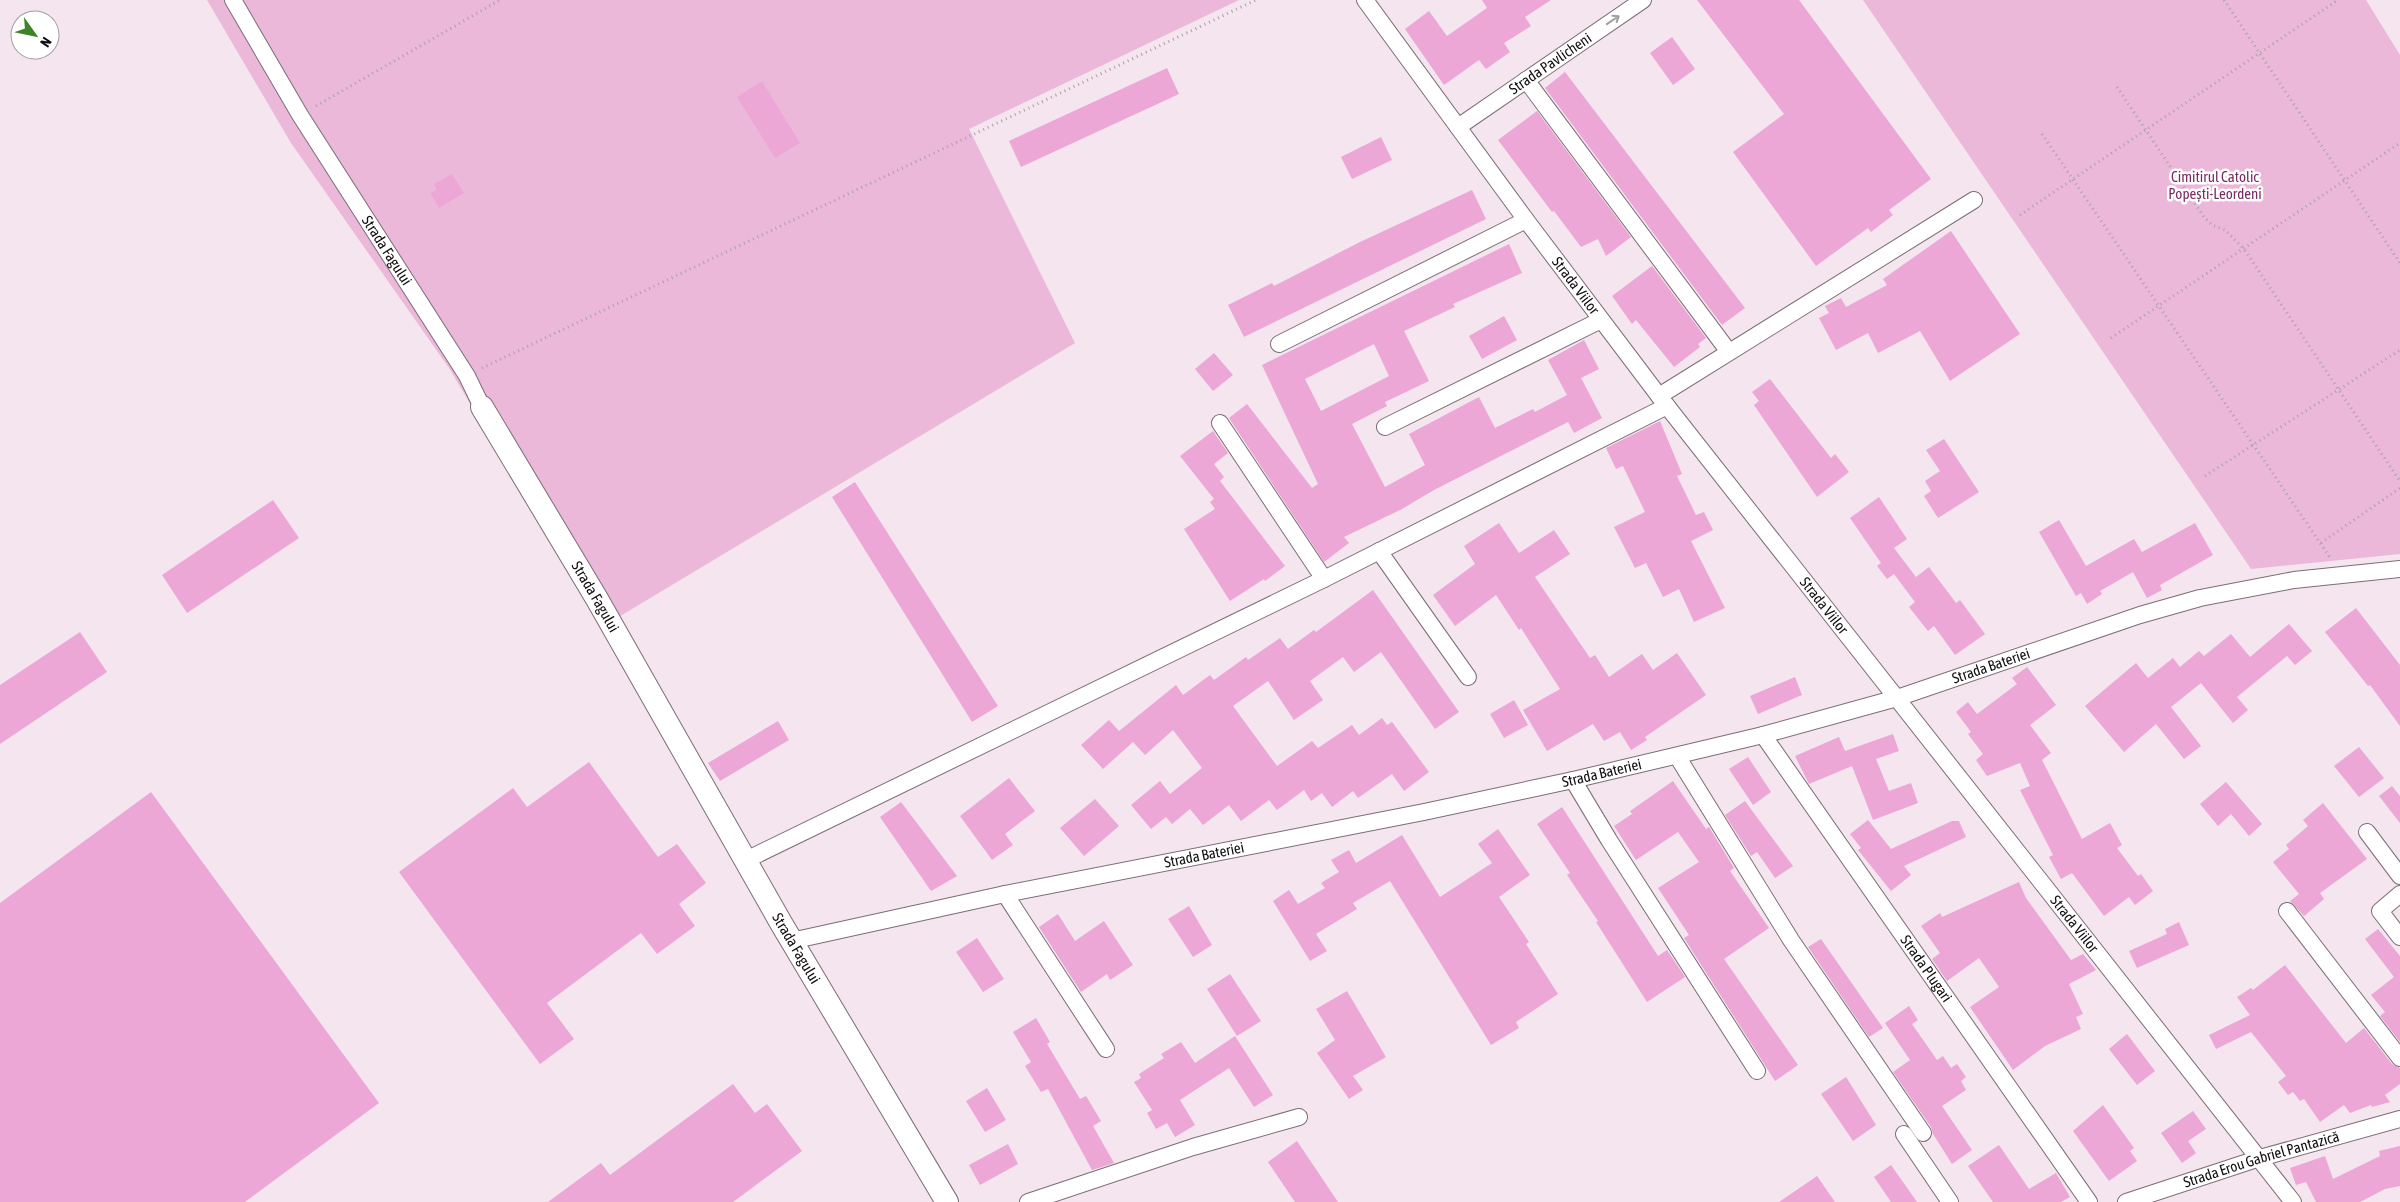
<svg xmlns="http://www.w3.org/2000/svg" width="2400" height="1202" font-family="'Asap Condensed',sans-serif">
  <rect width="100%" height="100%" fill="#f4e5ee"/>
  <path fill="#ebb8da" d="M 207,0 L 1239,0 L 969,129 L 1075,343 L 602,627 L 449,368 L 291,143 Z
    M 1863,0 L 2366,0 L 2400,55 L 2400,554 L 2251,569 Z"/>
  <path fill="#eca7d6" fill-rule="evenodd" d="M 1482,0 L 1551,0 L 1525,17 L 1531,26 L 1504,43 L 1510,52 L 1486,69 L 1479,60 L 1444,85 L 1405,29 L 1429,11 L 1447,36 L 1487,8 Z
    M 1697,0 L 1799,0 L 1931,179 L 1889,210 L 1893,215 L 1871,232 L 1868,228 L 1816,266 L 1733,152 L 1784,114 Z
    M 1672,37 L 1695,69 L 1673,85 L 1650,53 Z
    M 1167,68 L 1179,94 L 1021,167 L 1009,141 Z
    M 1565,72 L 1745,308 L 1722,325 L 1545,88 Z
    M 762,81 L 800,143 L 775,158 L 737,97 Z
    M 1537,111 L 1631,237 L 1606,256 L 1598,239 L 1581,247 L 1554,211 L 1552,212 L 1498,140 Z
    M 1381,137 L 1392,160 L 1352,179 L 1341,157 Z
    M 452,174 L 464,193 L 439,208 L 430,193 L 437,190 L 434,184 Z
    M 1472,190 L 1486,219 L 1244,337 L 1228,305 L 1272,283 L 1274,286 L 1360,242 Z
    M 1951,231 L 2020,334 L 1950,381 L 1920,331 L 1878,353 L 1868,333 L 1836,350 L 1819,318 L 1829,313 L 1825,306 L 1841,298 L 1846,307 L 1887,285 L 1883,279 Z
    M 1509,244 L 1522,273 L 1453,304 L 1455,307 L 1404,331 L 1429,381 L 1385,402 L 1387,406 L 1352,424 L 1385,487 L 1425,465 L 1409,434 L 1479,397 L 1495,428 L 1533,409 L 1535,412 L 1567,395 L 1548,360 L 1584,340 L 1599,369 L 1581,378 L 1602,418 L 1574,433 L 1568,422 L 1434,490 L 1402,509 L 1344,537 L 1349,543 L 1324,562 L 1229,418 L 1247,404 L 1312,488 L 1318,484 L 1262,365 ZM 1374,344 L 1389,376 L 1321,411 L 1305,379 Z
    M 1652,266 L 1706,338 L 1698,344 L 1700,347 L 1674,367 L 1636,320 L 1632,324 L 1612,296 Z
    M 1504,316 L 1517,340 L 1482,359 L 1469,336 Z
    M 1214,353 L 1233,375 L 1213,391 L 1195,369 Z
    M 1770,379 L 1831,458 L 1835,454 L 1849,472 L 1817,497 L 1754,405 L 1759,401 L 1752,392 Z
    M 1660,421 L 1682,474 L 1677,476 L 1696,515 L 1704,512 L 1713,530 L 1691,541 L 1725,608 L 1694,622 L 1679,589 L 1663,597 L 1646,563 L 1635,568 L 1614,527 L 1645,512 L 1623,466 L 1616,469 L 1606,448 Z
    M 1213,431 L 1228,453 L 1214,464 L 1224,477 L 1220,481 L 1285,566 L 1265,581 L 1264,579 L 1230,601 L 1184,529 L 1215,509 L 1210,502 L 1214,499 L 1180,456 Z
    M 1944,439 L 1979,492 L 1938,518 L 1924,496 L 1931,491 L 1925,481 L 1940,471 L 1926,450 Z
    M 855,482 L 998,706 L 972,722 L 832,497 Z
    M 1879,497 L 1907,539 L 1894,548 L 1916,577 L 1929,567 L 1956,603 L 1960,600 L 1985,634 L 1955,655 L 1934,626 L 1928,631 L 1909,607 L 1915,602 L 1894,574 L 1887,579 L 1877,566 L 1881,563 L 1850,518 Z
    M 273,500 L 299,538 L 187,613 L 162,575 Z
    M 2059,520 L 2086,566 L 2134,539 L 2142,552 L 2195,523 L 2213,555 L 2160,585 L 2162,590 L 2147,598 L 2133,572 L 2100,591 L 2102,594 L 2087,604 L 2081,593 L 2076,596 L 2039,532 Z
    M 1499,523 L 1519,553 L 1554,530 L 1570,554 L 1535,577 L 1590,658 L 1595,655 L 1609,677 L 1642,654 L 1653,670 L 1677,653 L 1706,695 L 1645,737 L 1647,740 L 1631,750 L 1620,732 L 1604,741 L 1593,724 L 1547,751 L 1523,710 L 1560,689 L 1521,628 L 1519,630 L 1496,595 L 1455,626 L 1433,595 L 1475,564 L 1464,546 Z
    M 1373,590 L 1459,712 L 1435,729 L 1381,652 L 1354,672 L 1343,657 L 1310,681 L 1323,700 L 1294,720 L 1268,681 L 1233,706 L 1277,766 L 1312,741 L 1318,748 L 1352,725 L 1359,735 L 1382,718 L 1387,725 L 1392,722 L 1429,772 L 1404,791 L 1392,774 L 1358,798 L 1353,791 L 1332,807 L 1322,793 L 1311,801 L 1304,790 L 1277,810 L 1269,800 L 1241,821 L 1229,805 L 1203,825 L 1190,809 L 1172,824 L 1166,817 L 1151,829 L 1131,805 L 1160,781 L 1170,794 L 1202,768 L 1173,730 L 1145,755 L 1133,742 L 1103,769 L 1081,745 L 1109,720 L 1119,731 L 1176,685 L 1183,695 L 1210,675 L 1214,680 L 1246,657 L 1248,660 L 1280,638 L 1288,649 L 1314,630 L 1316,632 Z
    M 2356,608 L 2400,665 L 2400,726 L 2370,685 L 2368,686 L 2325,632 Z
    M 2289,624 L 2312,651 L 2295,665 L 2287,656 L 2237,697 L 2248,710 L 2233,723 L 2201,683 L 2171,707 L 2201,746 L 2184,759 L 2156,724 L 2124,752 L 2085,706 L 2136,663 L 2148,678 L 2173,658 L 2180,667 L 2199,651 L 2204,656 L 2231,634 L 2250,657 Z
    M 80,632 L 107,672 L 0,744 L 0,685 Z
    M 2027,667 L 2056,705 L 2030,725 L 2051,753 L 2042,760 L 2082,839 L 2110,823 L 2122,845 L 2117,848 L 2138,876 L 2141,874 L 2153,891 L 2135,905 L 2129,897 L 2104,916 L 2072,873 L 2061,879 L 2049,857 L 2053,855 L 2020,790 L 2030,786 L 2020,763 L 1987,776 L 1976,760 L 1983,754 L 1968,734 L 1971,732 L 1956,712 L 1968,702 L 1977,714 L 2017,684 L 2012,678 Z
    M 1795,677 L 1802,695 L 1758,714 L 1750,696 Z
    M 1514,700 L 1528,725 L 1504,738 L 1490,714 Z
    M 778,721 L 789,740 L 720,781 L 708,763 Z
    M 1893,734 L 1899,751 L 1876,759 L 1889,791 L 1911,783 L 1918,803 L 1873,820 L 1852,766 L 1809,784 L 1795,756 L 1839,737 L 1845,751 Z
    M 2359,747 L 2384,778 L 2359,797 L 2334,766 Z
    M 1748,757 L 1771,792 L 1753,805 L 1729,769 Z
    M 589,762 L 658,857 L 677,844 L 706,883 L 679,904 L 695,926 L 657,954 L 641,933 L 547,1003 L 574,1039 L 540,1064 L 399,872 L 513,788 L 527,807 Z
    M 1009,778 L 1035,811 L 1005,834 L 1013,845 L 992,860 L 960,816 Z
    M 1673,781 L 1706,829 L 1709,827 L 1734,868 L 1730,871 L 1769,928 L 1724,959 L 1798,1065 L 1775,1081 L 1684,938 L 1689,935 L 1658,888 L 1699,862 L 1678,832 L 1636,860 L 1614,826 L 1632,814 L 1630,811 Z
    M 2226,782 L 2262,824 L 2249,836 L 2231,814 L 2218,826 L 2200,804 Z
    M 2392,786 L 2400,796 L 2400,823 L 2379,796 Z
    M 151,792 L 379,1103 L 245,1202 L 0,1202 L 0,903 Z
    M 1095,799 L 1119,826 L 1084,856 L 1060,828 Z
    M 1745,801 L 1793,866 L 1775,878 L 1757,852 L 1751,856 L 1725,815 Z
    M 901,802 L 957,876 L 931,891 L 880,817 Z
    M 2323,803 L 2367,859 L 2320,893 L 2324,899 L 2304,916 L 2290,901 L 2299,894 L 2273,862 L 2289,849 L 2286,845 L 2308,826 L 2303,820 Z
    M 1562,807 L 1658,956 L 1667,950 L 1685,977 L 1647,1002 L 1596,922 L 1598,921 L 1567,875 L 1570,873 L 1537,824 Z
    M 1868,820 L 1891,849 L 1952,821 L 1959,821 L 1966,837 L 1904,866 L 1911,875 L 1891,891 L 1858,850 L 1861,848 L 1850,834 Z
    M 1498,829 L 1530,875 L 1499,897 L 1529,942 L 1526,944 L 1558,994 L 1516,1022 L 1519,1028 L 1491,1045 L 1390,881 L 1353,903 L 1357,909 L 1316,934 L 1327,951 L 1310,961 L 1273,901 L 1289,890 L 1298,904 L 1325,888 L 1321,883 L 1339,872 L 1331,860 L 1349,850 L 1356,863 L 1402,835 L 1440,897 L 1492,863 L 1478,844 Z
    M 2019,882 L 2026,898 L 2071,960 L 2083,954 L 2096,970 L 2069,984 L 2083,1014 L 2076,1017 L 2081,1029 L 2045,1046 L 2013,1070 L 1970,1007 L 1999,987 L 1979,958 L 1947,981 L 1932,959 L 1940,953 L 1921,926 L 1940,913 L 1942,917 Z
    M 1189,906 L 1212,945 L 1193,957 L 1168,919 Z
    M 1058,914 L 1075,941 L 1104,921 L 1133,965 L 1110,980 L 1107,974 L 1081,992 L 1039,927 Z
    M 2179,922 L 2189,945 L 2137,968 L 2129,951 L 2167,934 L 2165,929 Z
    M 2378,929 L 2400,956 L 2400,1042 L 2380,1016 L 2385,1012 L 2371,995 L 2394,977 L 2365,939 Z
    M 977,938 L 1004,979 L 983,992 L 956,952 Z
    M 1821,939 L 1883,1028 L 1869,1037 L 1808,947 Z
    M 2285,965 L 2346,1043 L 2364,1028 L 2392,1064 L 2400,1068 L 2400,1084 L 2385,1095 L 2390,1102 L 2372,1107 L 2371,1105 L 2350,1113 L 2344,1105 L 2320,1122 L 2304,1099 L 2300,1101 L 2293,1092 L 2288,1095 L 2278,1082 L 2286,1076 L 2251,1032 L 2216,1049 L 2209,1035 L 2250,1015 L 2237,997 L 2251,988 L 2253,990 Z
    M 1230,974 L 1261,1021 L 1237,1036 L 1207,989 Z
    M 1347,991 L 1386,1057 L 1353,1076 L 1363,1090 L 1349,1099 L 1317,1053 L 1335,1040 L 1316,1009 Z
    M 1909,1006 L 1918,1020 L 1912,1024 L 1937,1060 L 1943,1056 L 1951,1068 L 1957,1064 L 1966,1077 L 1961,1081 L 1966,1090 L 1942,1106 L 1972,1150 L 1952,1164 L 1933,1134 L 1931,1127 L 1893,1072 L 1910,1060 L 1885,1023 Z
    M 1036,1018 L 1050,1042 L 1047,1044 L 1080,1099 L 1086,1096 L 1101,1121 L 1093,1126 L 1114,1163 L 1092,1170 L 1048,1089 L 1041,1092 L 1025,1066 L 1031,1062 L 1013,1032 Z
    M 2127,1034 L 2155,1071 L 2137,1085 L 2109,1049 Z
    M 1235,1036 L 1273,1095 L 1254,1107 L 1229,1068 L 1180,1100 L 1195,1125 L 1175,1137 L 1167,1123 L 1156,1129 L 1147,1113 L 1152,1110 L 1134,1082 L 1141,1078 L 1139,1074 L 1164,1058 L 1161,1054 L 1181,1042 L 1195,1063 Z
    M 1846,1077 L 1876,1125 L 1853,1141 L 1821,1094 Z
    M 733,1084 L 755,1113 L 767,1104 L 802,1151 L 733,1202 L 548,1202 L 601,1163 L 610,1175 Z
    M 987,1088 L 1006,1120 L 985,1132 L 966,1101 Z
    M 2103,1105 L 2134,1148 L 2130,1151 L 2137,1161 L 2109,1181 L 2073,1131 Z
    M 2193,1111 L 2206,1129 L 2188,1141 L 2196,1153 L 2182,1163 L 2161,1133 Z
    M 1297,1141 L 1338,1202 L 1295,1202 L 1268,1162 Z
    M 1008,1144 L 1018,1164 L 980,1185 L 969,1165 Z
    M 1999,1145 L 2029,1189 L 2056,1173 L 2070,1197 L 2061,1202 L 1993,1202 L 1968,1166 Z
    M 2400,1146 L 2400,1186 L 2385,1189 L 2360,1202 L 2316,1202 L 2306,1182 L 2296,1185 L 2290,1168 L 2325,1156 L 2333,1179 L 2380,1156 L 2379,1151 Z
    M 1891,1165 L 1917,1202 L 1891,1202 L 1874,1177 Z
    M 1817,1176 L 1835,1202 L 1779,1202 L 1801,1187 Z"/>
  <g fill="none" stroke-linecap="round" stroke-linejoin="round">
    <defs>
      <g id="street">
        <path id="s1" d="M 233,0 L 300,115 L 467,376 L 482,407"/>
        <path id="s2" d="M 1365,0 L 1526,220 L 1659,396 L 2293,1202"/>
        <path d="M 1526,80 L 1729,352"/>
        <path id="s3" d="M 1458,127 L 1643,0"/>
        <path d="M 1279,344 L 1526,220"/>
        <path d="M 1659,396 L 1974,200"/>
        <path d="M 1220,423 L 1324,579"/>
        <path d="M 1385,427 L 1601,320"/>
        <path d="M 1379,551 L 1468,677"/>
        <path id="s4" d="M 1763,735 L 2089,1202"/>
        <path d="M 1677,756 L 1791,940 L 1923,1133"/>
        <path d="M 1573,780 L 1609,840 L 1757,1071"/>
        <path d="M 2367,832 L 2400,876"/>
        <path d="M 746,860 L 1324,579 L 1667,406"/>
        <path d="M 1005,894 L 1106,1049"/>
        <path d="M 2400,894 L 2380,911 L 2400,937"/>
        <path d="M 2287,911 L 2400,1058"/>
        <path id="s5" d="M 791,941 L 1005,894 L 1424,812 L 1573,780 L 1763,735 L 1897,698 L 2140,615 L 2200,598 L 2294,580 L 2400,569"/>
        <path d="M 1904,1134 L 1950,1202"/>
        <path d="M 1028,1202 L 1193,1147 L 1299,1117"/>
        <path id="s6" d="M 2126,1202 L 2260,1158 L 2400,1119"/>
      </g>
      <g id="secondary">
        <path id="s7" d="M 482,407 L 597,599 L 781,923 L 947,1202"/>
      </g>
    </defs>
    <use href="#street" stroke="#7b6d76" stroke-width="18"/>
    <use href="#secondary" stroke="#7b6d76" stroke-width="24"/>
    <path stroke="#ab9fa6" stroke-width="3" stroke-dasharray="1 4" stroke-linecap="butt" d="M 2224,0 L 2400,263
      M 2117,87 L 2204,217 L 2212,225 L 2225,230 L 2244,249 L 2400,481
      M 316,106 L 500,0
      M 2042,134 L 2331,559
      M 2020,215 L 2338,0
      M 2111,338 L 2400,143
      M 482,368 L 1256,0
      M 2205,476 L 2400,350
      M 2321,543 L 2400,488"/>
    <use href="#street" stroke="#fff" stroke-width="16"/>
    <use href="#secondary" stroke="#fff" stroke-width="22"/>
  </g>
  <defs><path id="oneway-shaft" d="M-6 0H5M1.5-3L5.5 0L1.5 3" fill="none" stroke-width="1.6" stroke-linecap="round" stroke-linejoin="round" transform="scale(1.25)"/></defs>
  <use stroke="#a09e9f" href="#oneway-shaft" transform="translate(1613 20) rotate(-34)"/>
  <g text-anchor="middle" stroke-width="5" stroke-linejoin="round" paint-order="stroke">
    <g font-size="15" fill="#110c0f" stroke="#fff">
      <text dy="5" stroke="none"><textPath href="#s3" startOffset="112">Strada Pavlicheni</textPath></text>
      <text dy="5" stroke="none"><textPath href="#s1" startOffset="294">Strada Fagului</textPath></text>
      <text dy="5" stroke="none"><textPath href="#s2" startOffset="355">Strada Viilor</textPath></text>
      <text dy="5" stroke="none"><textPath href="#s7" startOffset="221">Strada Fagului</textPath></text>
      <text dy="5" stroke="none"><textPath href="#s2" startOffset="760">Strada Viilor</textPath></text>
      <text dy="5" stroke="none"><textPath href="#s5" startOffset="1232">Strada Bateriei</textPath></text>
      <text dy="5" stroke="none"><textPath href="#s5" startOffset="828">Strada Bateriei</textPath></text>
      <text dy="5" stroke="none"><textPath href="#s5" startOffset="422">Strada Bateriei</textPath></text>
      <text dy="5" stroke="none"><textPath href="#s2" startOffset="1165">Strada Viilor</textPath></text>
      <text dy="5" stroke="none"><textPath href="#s7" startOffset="626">Strada Fagului</textPath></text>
      <text dy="5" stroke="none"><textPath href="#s4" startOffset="285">Strada Plugari</textPath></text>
      <text dy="5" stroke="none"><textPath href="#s6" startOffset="142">Strada Erou Gabriel Pantazică</textPath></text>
    </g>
    <g font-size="15" fill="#792b66" stroke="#fff">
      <text x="2215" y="182">Cimitirul Catolic<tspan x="2215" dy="17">Popești-Leordeni</tspan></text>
    </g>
  </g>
  <g transform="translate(35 35) rotate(123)"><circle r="24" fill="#ffffff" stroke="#a09e9f"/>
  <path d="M0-4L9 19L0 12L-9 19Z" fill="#3d8328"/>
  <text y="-8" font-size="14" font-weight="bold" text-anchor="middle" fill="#110c0f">N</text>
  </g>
</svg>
